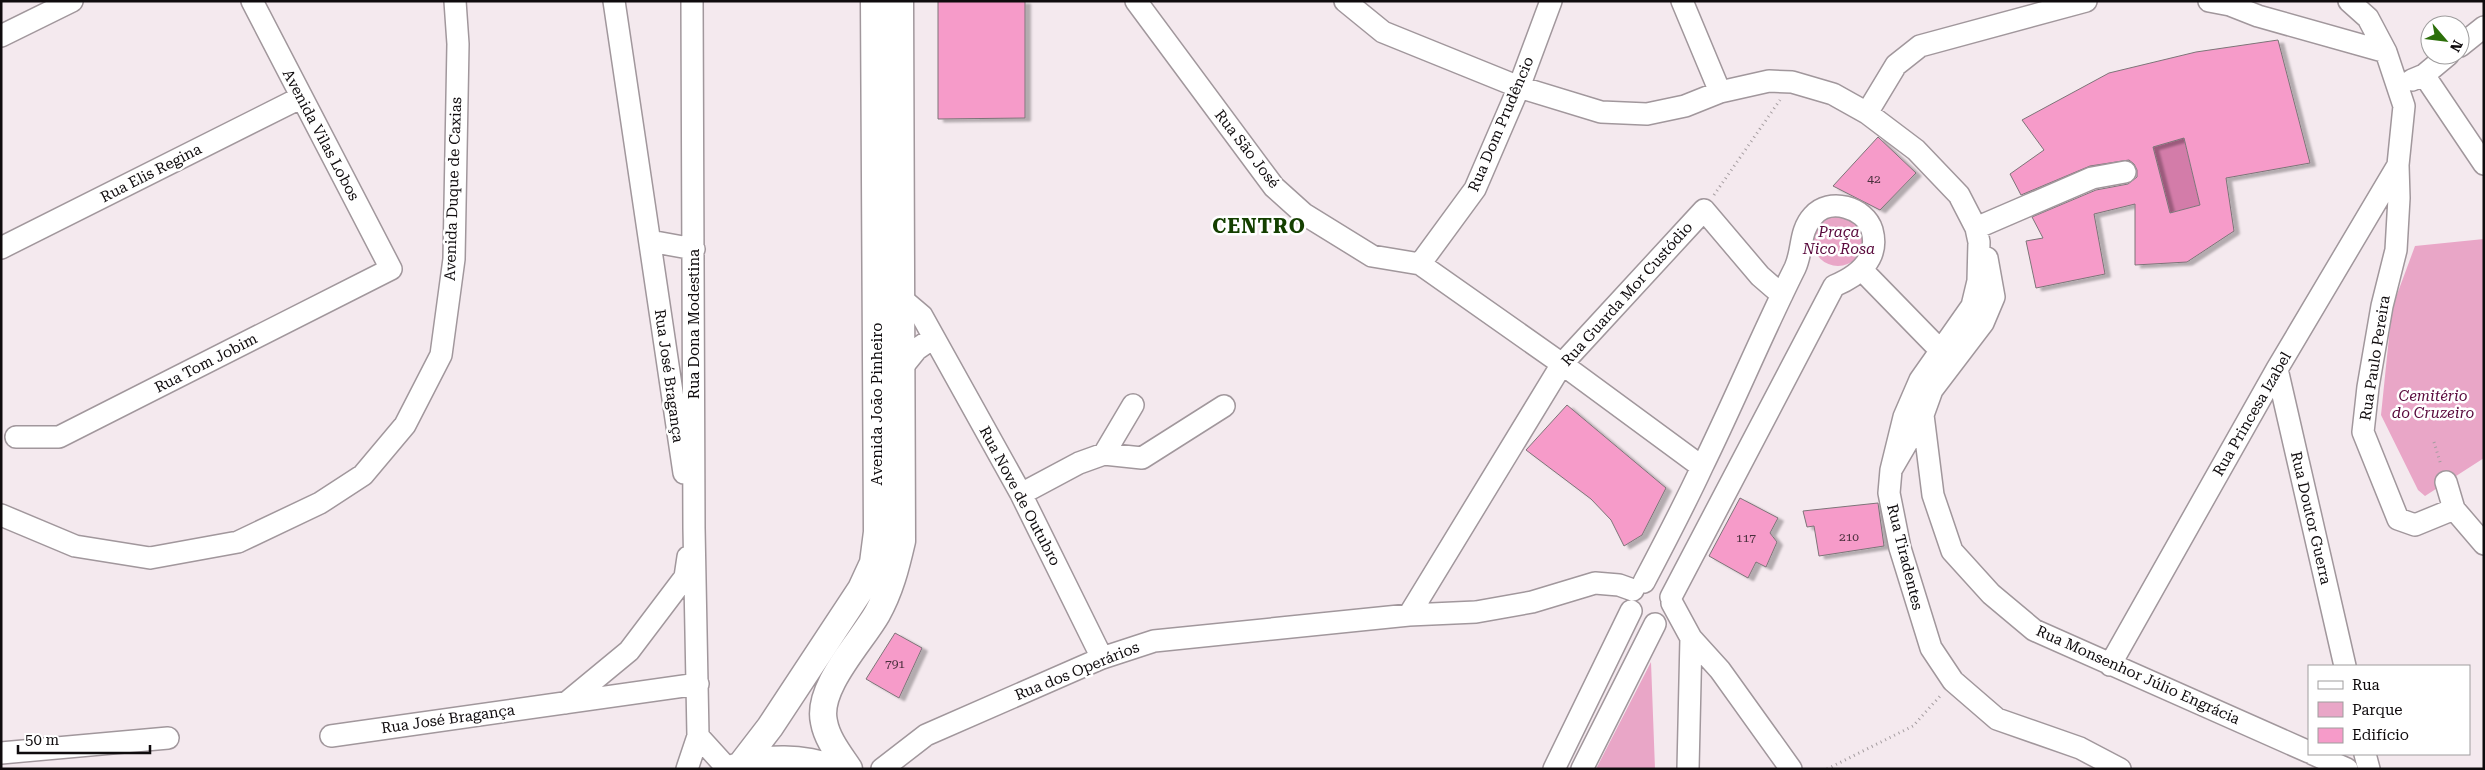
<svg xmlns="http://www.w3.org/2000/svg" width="2485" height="770" font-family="'Roboto Serif',serif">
  <defs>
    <filter id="shadow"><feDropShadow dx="5.5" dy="3" stdDeviation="1" flood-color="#0004"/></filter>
  </defs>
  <rect width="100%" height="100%" fill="#f4e9ee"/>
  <path fill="#e9a6c7" d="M1813 241a25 25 0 1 1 50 0a25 25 0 1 1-50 0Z
    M 2484,239 L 2484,458 L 2425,496 L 2418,490 L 2381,415 L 2392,308 L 2415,246 Z
    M 1651,662 L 1655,769 L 1596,769 Z"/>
  <path fill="#d37ca9" d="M 2184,138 L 2200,205 L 2170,213 L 2153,147 Z"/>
  <path fill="#f69bc9" stroke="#7d7478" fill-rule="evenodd" filter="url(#shadow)" d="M 938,1 L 1025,1 L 1025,118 L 938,119 Z
    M 2278,40 L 2310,163 L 2226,178 L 2234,231 L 2187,262 L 2135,265 L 2135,204 L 2094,214 L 2105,274 L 2036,288 L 2026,241 L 2043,238 L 2032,217 L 2096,190 L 2128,184 L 2137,177 L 2137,170 L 2134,164 L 2129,160 L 2090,166 L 2021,195 L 2010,174 L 2044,150 L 2022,120 L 2109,73 L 2196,52 ZM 2184,138 L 2200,205 L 2170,213 L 2153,147 Z
    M 1878,137 L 1916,173 L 1880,210 L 1833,186 Z
    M 1567,405 L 1666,488 L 1642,535 L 1624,546 L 1611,520 L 1591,499 L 1526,450 Z
    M 1740,498 L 1778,518 L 1770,533 L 1777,542 L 1766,567 L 1756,562 L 1748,578 L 1709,556 Z
    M 1878,503 L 1884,546 L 1819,556 L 1814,526 L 1807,527 L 1803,511 Z
    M 895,633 L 922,648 L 899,698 L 866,679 Z"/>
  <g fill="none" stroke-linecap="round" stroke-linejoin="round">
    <defs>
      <path id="minor" d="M 614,1 L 684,473
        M 1136,1 L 1274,187 L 1304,214 L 1372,256 L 1420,264 L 1562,364 L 1702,467
        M 1345,1 L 1383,32 L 1519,87 L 1601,112 L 1647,114 L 1685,106 L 1720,92 L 1769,81 L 1792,82 L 1833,94 L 1867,113 L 1916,150 L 1959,195 L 1976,228 L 1979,242 L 1978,281 L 1972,306 L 1920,380 L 1904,417 L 1891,470
        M 1682,1 L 1720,92
        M 2209,1 L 2230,5 L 2258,16 L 2386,52
        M 2349,1 L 2368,18 L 2386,52 L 2404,106 L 2398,165 L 2399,198 L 2396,250 L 2382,306 L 2368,387 L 2363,432 L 2398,519 L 2415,525 L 2454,509 L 2484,544
        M 1,36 L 72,1
        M 2460,46 L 2484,27
        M 2424,75 L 2484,164
        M 2412,80 L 2424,75 L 2448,55
        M 1867,113 L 1896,65 L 1920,46 L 2086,1
        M 1976,228 L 2092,178 L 2125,172
        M 650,241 L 694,249
        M 1,248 L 300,98
        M 1987,258 L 1994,297 L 1983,323 L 1932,390 L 1923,415 L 1891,470 L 1889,493 L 1900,548 L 1931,648 L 1953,681 L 1997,719 L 2080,748 L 2120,769
        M 1420,264 L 1475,189 L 1519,87 L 1551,1
        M 1862,270 L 1941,351
        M 902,299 L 922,316 L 1021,494 L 1102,658
        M 2277,369 L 2345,666
        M 900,370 L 917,349 L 933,338
        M 1923,415 L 1933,495 L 1952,551 L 1991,594 L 2034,630 L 2309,752
        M 16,437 L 59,437 L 391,269 L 252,1
        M 1104,454 L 1133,405
        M 2446,482 L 2454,509
        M 1021,494 L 1079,463 L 1104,454 L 1142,458 L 1224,406
        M 1,515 L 75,546 L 150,558 L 238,542 L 320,503 L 363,475 L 405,425 L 441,355 L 454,259 L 458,44 L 455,1
        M 1644,582 C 1664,544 1684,506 1702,467 C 1734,402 1762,334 1795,268 C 1803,251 1799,231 1813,216 C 1829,197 1865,207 1872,230 C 1880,259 1858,276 1834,286 L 1671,597
        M 1672,603 L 1691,638 L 1720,670 L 1791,769
        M 1409,615 L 1562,364 L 1704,210 L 1760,276 L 1782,295
        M 2110,665 L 2277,369 L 2398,165
        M 566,703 L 629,651 L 685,577 L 688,557
        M 331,736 L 698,684
        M 698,736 L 728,769
        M 1,753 L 168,738
        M 2313,754 L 2347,769
        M 2365,754 L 2369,769
        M 687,769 L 698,736 L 694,528 L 692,1
        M 882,769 L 926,735 L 1102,658 L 1154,641 L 1409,615 L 1476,612 L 1532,602 L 1595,583 L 1619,585 L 1633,590
        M 1554,769 L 1631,611
        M 1582,769 L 1655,624
        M 1688,769 L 1691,638"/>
      <path id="major" d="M 740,766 L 770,727 L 861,589 L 873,563 L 877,532 L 874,1
        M 733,768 C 766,756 803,757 836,769
        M 849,769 C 839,754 827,739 824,722 C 816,688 861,642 877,614 C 890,591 896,567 902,541 L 900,1"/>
    </defs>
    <use href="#minor" stroke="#a1979c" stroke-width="24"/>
    <use href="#major" stroke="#a1979c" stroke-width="29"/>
    <path stroke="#a59da0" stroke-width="3" stroke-dasharray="1 4" stroke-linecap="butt" d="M 1714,195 L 1780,100
      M 2434,442 L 2441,465
      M 1827,769 L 1913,726 L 1941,695"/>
    <use href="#minor" stroke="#fff" stroke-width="21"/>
    <use href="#major" stroke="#fff" stroke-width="26"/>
  </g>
  <g text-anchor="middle" stroke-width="5" stroke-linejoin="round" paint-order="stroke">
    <g font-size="12" fill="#492f3c">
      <text x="1874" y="183">42</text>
      <text x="1849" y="541">210</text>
      <text x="1746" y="542">117</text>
      <text x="895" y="668">791</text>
    </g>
    <g font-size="15" fill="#0f0b0d" stroke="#fff">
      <text transform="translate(1501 124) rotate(-67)" y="5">Rua Dom Prudêncio</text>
      <text transform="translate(321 135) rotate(62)" y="5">Avenida Vilas Lobos</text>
      <text transform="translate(1247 149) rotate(52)" y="5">Rua São José</text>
      <text transform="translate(151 173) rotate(-27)" y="5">Rua Elis Regina</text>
      <text transform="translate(453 189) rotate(-88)" y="5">Avenida Duque de Caxias</text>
      <text transform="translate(1627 294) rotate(-48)" y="5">Rua Guarda Mor Custódio</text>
      <text transform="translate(694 324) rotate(-90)" y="5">Rua Dona Modestina</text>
      <text transform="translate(2375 358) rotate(-81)" y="5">Rua Paulo Pereira</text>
      <text transform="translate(206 363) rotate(-27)" y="5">Rua Tom Jobim</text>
      <text transform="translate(669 376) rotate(82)" y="5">Rua José Bragança</text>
      <text transform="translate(877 404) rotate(-90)" y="5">Avenida João Pinheiro</text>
      <text transform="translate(2252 414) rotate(-60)" y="5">Rua Princesa Izabel</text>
      <text transform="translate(1020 496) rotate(62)" y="5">Rua Nove de Outubro</text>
      <text transform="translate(2311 518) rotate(77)" y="5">Rua Doutor Guerra</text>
      <text transform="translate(1905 557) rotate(76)" y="5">Rua Tiradentes</text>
      <text transform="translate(1077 671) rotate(-22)" y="5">Rua dos Operários</text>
      <text transform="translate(2138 675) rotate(24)" y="5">Rua Monsenhor Júlio Engrácia</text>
      <text transform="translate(448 719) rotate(-8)" y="5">Rua José Bragança</text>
    </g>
    <g font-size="15" font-style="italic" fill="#59093c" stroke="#fff">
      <text x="1839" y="237">Praça<tspan x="1839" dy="17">Nico Rosa</tspan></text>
      <text x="2433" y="401">Cemitério<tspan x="2433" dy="17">do Cruzeiro</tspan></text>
    </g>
    <g font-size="20" font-weight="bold" letter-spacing="1" fill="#143f00" stroke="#fff">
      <text x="1259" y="233">CENTRO</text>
    </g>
  </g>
  <rect width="2485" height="770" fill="none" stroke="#0f0b0d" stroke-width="5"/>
  <rect x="2308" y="665" width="162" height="90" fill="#ffffff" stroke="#9f9d9e"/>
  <rect x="2318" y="681" width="25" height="8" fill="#ffffff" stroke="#9f9d9e"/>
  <text x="2352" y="690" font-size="15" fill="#0f0b0d">Rua</text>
  <rect x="2318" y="702" width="25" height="15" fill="#e9a6c7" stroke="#9f9d9e"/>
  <text x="2352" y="715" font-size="15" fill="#0f0b0d">Parque</text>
  <rect x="2318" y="728" width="25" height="15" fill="#f69bc9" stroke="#9f9d9e"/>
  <text x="2352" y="740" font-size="15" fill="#0f0b0d">Edifício</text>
  <g transform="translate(2445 40) rotate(118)"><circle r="24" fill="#ffffff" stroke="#9f9d9e"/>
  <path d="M0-4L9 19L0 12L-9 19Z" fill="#2c6f0a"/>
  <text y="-8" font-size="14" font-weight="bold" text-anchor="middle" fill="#0f0b0d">N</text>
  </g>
  <path d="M18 745v8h132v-8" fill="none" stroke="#0f0b0d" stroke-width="2.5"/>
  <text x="25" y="745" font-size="15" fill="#0f0b0d" stroke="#ffffff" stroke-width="4" paint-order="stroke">50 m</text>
</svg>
